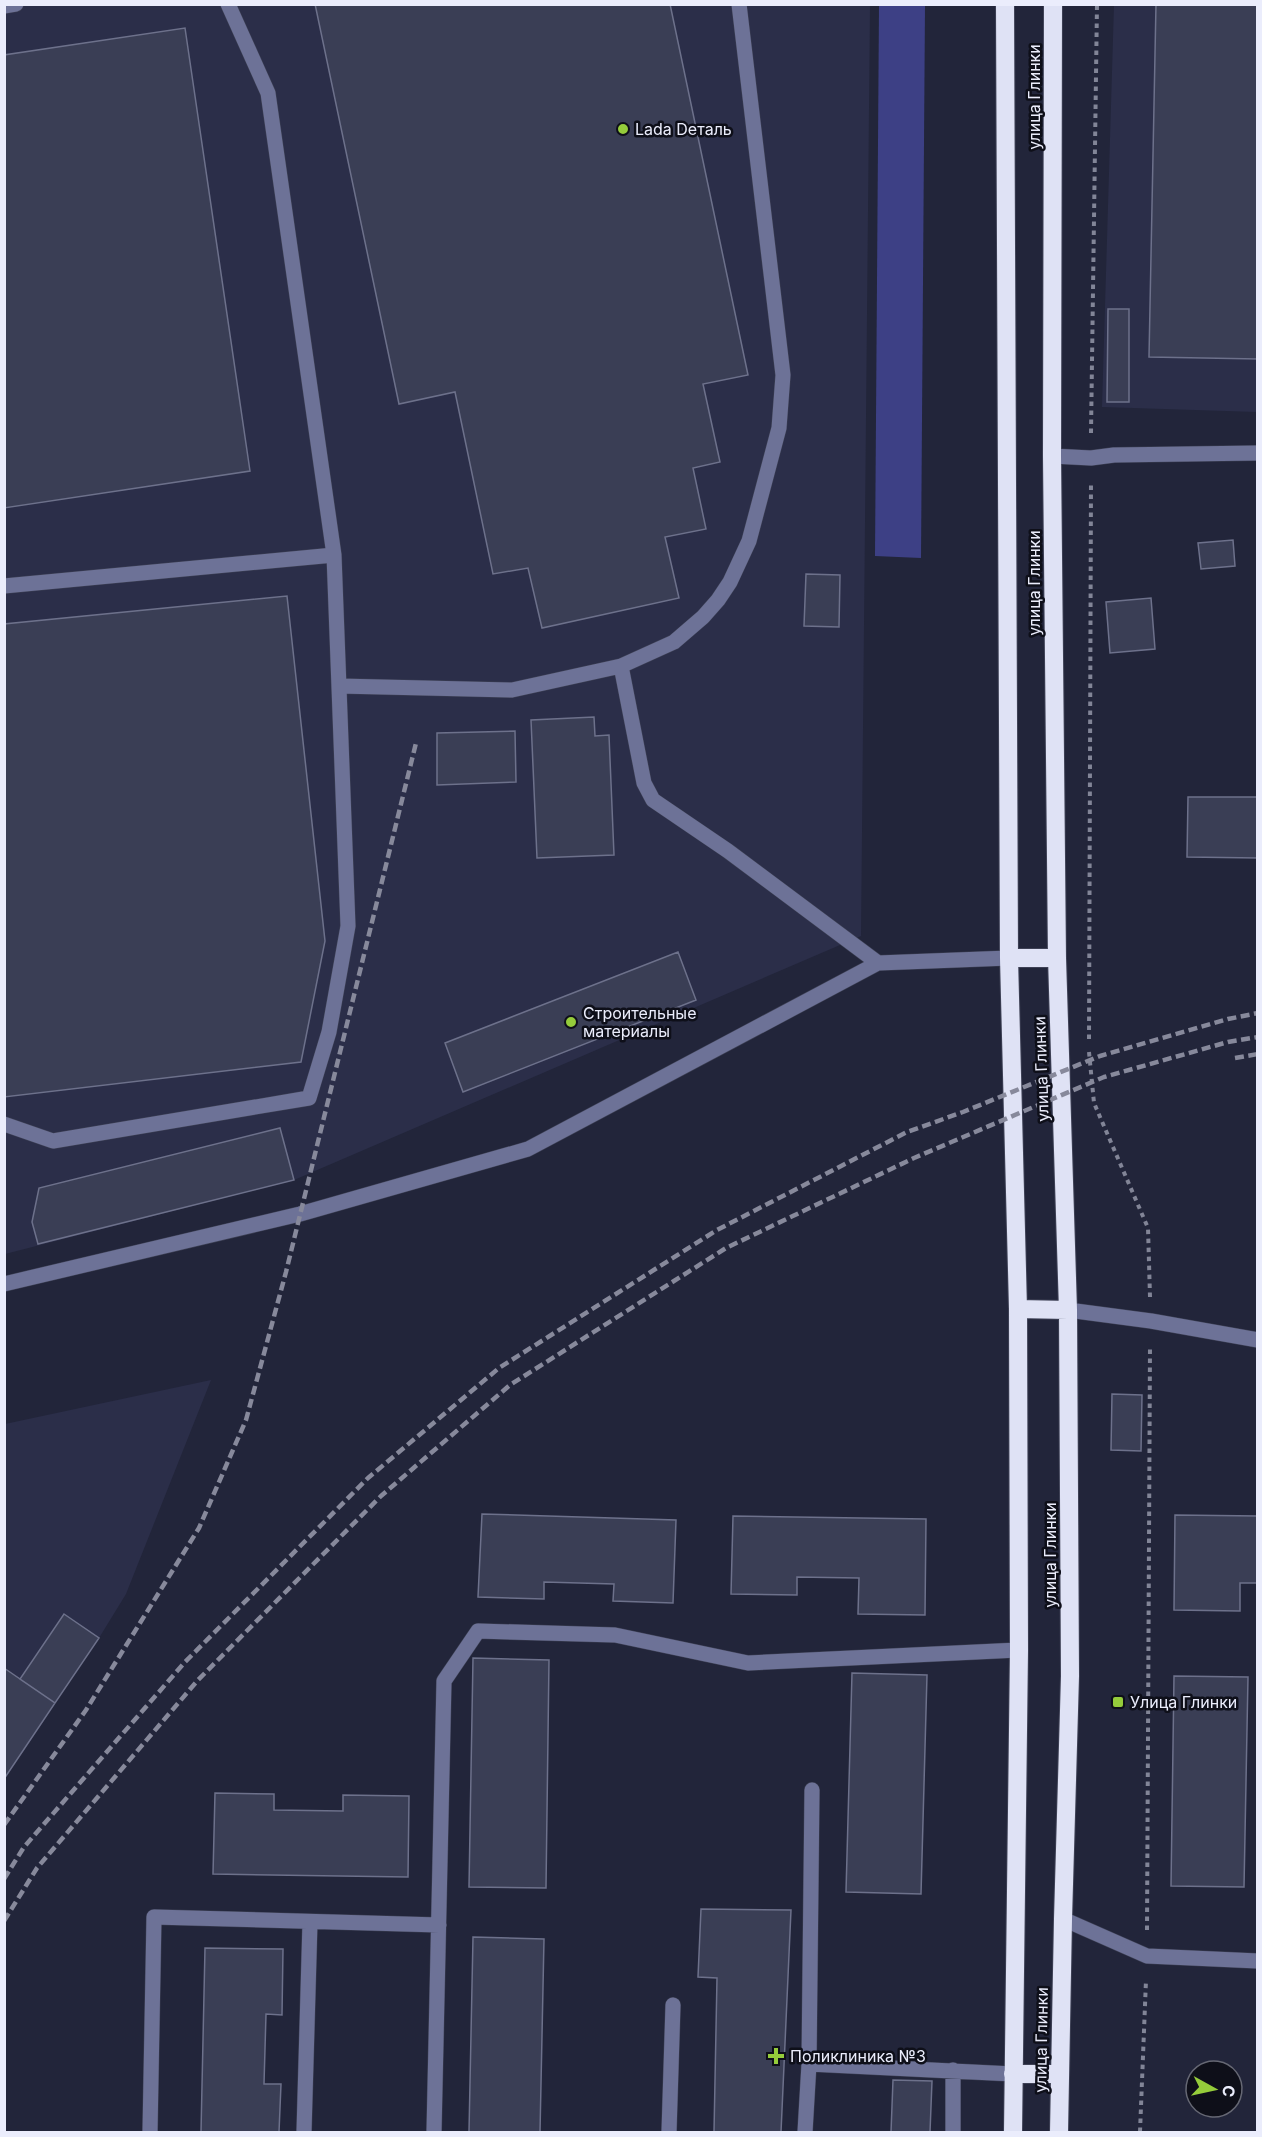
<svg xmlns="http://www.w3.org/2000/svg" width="1262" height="2137" font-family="Inter,sans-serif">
  <rect width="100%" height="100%" fill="#22253a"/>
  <path fill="#2b2e49" d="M 5,5 L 870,5 L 861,936 L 294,1180 L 5,1254 Z
    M 1114,5 L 1257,5 L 1257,412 L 1102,407 Z
    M 211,1380 L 126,1594 L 99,1638 L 5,1779 L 5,1424 Z"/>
  <path fill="#3d4085" d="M 879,5 L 925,5 L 921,558 L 875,556 Z"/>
  <path fill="#3a3e55" stroke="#6d718b" stroke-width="1.5" d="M 315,4 L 670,4 L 748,375 L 703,384 L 720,462 L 693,468 L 706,529 L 665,537 L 679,598 L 542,628 L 528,568 L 493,574 L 455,392 L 399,404 Z
    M 1156,4 L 1258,4 L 1258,359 L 1149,357 Z
    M 185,28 L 250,471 L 4,508 L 4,55 Z
    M 1108,309 L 1129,309 L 1129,402 L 1107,402 Z
    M 1233,540 L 1235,566 L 1201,569 L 1198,543 Z
    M 806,574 L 840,575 L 839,627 L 804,626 Z
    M 287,596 L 325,941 L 301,1062 L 4,1097 L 4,624 Z
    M 1151,598 L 1155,649 L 1110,653 L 1106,602 Z
    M 594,717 L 595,736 L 609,735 L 614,855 L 537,858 L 531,720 Z
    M 515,731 L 516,782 L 437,785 L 437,733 Z
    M 1188,797 L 1258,797 L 1258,858 L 1187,857 Z
    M 678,952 L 696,1000 L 463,1092 L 445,1043 Z
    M 280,1128 L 294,1180 L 38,1244 L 32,1222 L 39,1188 Z
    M 1112,1394 L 1142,1395 L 1141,1451 L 1111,1450 Z
    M 482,1514 L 676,1520 L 673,1603 L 613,1601 L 614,1584 L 544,1582 L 544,1599 L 478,1597 Z
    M 1175,1515 L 1258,1516 L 1258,1583 L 1240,1583 L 1240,1611 L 1174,1610 Z
    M 733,1516 L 926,1519 L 925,1615 L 858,1614 L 859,1578 L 797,1577 L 797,1595 L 731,1594 Z
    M 64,1614 L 99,1638 L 55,1703 L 20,1679 Z
    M 473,1658 L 549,1660 L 546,1888 L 469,1887 Z
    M 4,1668 L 55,1703 L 4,1779 Z
    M 852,1673 L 927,1675 L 921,1894 L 846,1892 Z
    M 1174,1676 L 1248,1677 L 1244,1887 L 1171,1886 Z
    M 215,1793 L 274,1794 L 274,1810 L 343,1811 L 343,1795 L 409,1796 L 408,1877 L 213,1874 Z
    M 701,1909 L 791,1910 L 781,2132 L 714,2132 L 717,1978 L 698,1977 Z
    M 473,1937 L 544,1939 L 540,2132 L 469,2132 Z
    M 205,1948 L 283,1949 L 282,2015 L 266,2014 L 264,2084 L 281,2084 L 279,2132 L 201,2132 Z
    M 893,2080 L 932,2081 L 930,2132 L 891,2132 Z"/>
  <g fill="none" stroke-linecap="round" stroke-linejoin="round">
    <defs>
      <path id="minor" d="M 4,6 L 16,4
        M 1052,456 L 1091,458 L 1114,455 L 1258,453
        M 4,586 L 334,555
        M 621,666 L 644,783 L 653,800 L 728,851 L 878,963
        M 339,686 L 512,690 L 621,666 L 674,642 L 703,617 L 718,600 L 730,582 L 749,541 L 779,428 L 783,375 L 739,4
        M 4,1124 L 53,1141 L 309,1098 L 329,1032 L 348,926 L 334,555 L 268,93 L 228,4
        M 4,1284 L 300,1214 L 528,1149 L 878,963 L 1009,958
        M 1068,1310 L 1151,1321 L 1258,1340
        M 1063,1919 L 1147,1956 L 1258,1961
        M 809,2064 L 1013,2074
        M 953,2070 L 953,2132
        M 150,2132 L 154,1917 L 439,1925
        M 304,2132 L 310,1922
        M 434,2132 L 444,1681 L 478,1631 L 615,1635 L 748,1663 L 1019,1650
        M 669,2132 L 673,2005
        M 805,2132 L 809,2064 L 812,1790"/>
      <path id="highway" d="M 1005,4 L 1009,958 L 1018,1309 L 1019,1650 L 1013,2132
        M 1053,4 L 1052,456 L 1057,958 L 1068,1310 L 1070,1676 L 1063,1919 L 1059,2132
        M 1009,958 L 1057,958
        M 1018,1309 L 1068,1310
        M 1013,2074 L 1060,2074"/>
    </defs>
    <use href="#minor" stroke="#3e4155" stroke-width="16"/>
    <use href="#highway" stroke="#3e4155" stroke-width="20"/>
    <path stroke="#828597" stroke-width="4" stroke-dasharray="4.5 4.5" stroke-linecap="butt" d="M 1091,433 L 1097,4
      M 1089,1039 L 1091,482
      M 1089,1052 L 1094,1103 L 1148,1228 L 1150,1297
      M 1147,1930 L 1150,1347
      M 1140,2132 L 1146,1980"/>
    <use href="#minor" stroke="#6d7297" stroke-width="15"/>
    <use href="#highway" stroke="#dfe2f5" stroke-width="18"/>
    <path stroke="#87899b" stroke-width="4.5" stroke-dasharray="9 4.5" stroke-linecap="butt" d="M 1235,1058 L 1258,1054
      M 4,1825 L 86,1710 L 199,1528 L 246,1420 L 286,1272 L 416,743
      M 4,1879 L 24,1847 L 185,1662 L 368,1478 L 499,1368 L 717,1230 L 907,1132 L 963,1112 L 1100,1056 L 1228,1019 L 1258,1013
      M 4,1921 L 37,1868 L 198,1680 L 381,1496 L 510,1385 L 726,1248 L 914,1158 L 1104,1077 L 1228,1042 L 1258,1037"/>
  </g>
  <g fill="#95cc3b" stroke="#0e0f19" stroke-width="2">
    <circle cx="623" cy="129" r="6"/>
    <circle cx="571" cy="1022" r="6"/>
    <rect x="1112" y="1696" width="12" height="12" rx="3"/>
    <path d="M773 2047h6v6h6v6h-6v6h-6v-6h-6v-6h6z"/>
  </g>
  <g text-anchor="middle" stroke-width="5" stroke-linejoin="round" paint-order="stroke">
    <g font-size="16" fill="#ebedfc" stroke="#0e0f19">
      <text transform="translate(1034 97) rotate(-90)" y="6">улица Глинки</text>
      <text transform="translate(1034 583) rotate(-90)" y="6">улица Глинки</text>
      <text transform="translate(1041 1069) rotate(-92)" y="6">улица Глинки</text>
      <text transform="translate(1050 1555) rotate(-90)" y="6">улица Глинки</text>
      <text transform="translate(1041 2040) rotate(-89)" y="6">улица Глинки</text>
    </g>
    <g font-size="16" fill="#ebedfc" stroke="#0e0f19" text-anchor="start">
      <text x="635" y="135">Lada Dеталь</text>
      <text x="583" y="1019">Строительные<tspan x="583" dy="18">материалы</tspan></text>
      <text x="1130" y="1708">Улица Глинки</text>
      <text x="790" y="2062">Поликлиника №3</text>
    </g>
  </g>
  <rect width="1262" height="2137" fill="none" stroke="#ebedfc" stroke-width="12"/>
  <g transform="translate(1214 2089) rotate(98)"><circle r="28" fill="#0e0f19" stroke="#666874" stroke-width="1.5"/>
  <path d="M0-4.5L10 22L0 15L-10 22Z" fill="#95cc3b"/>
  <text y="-9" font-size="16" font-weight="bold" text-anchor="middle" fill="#ebedfc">С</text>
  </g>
</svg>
